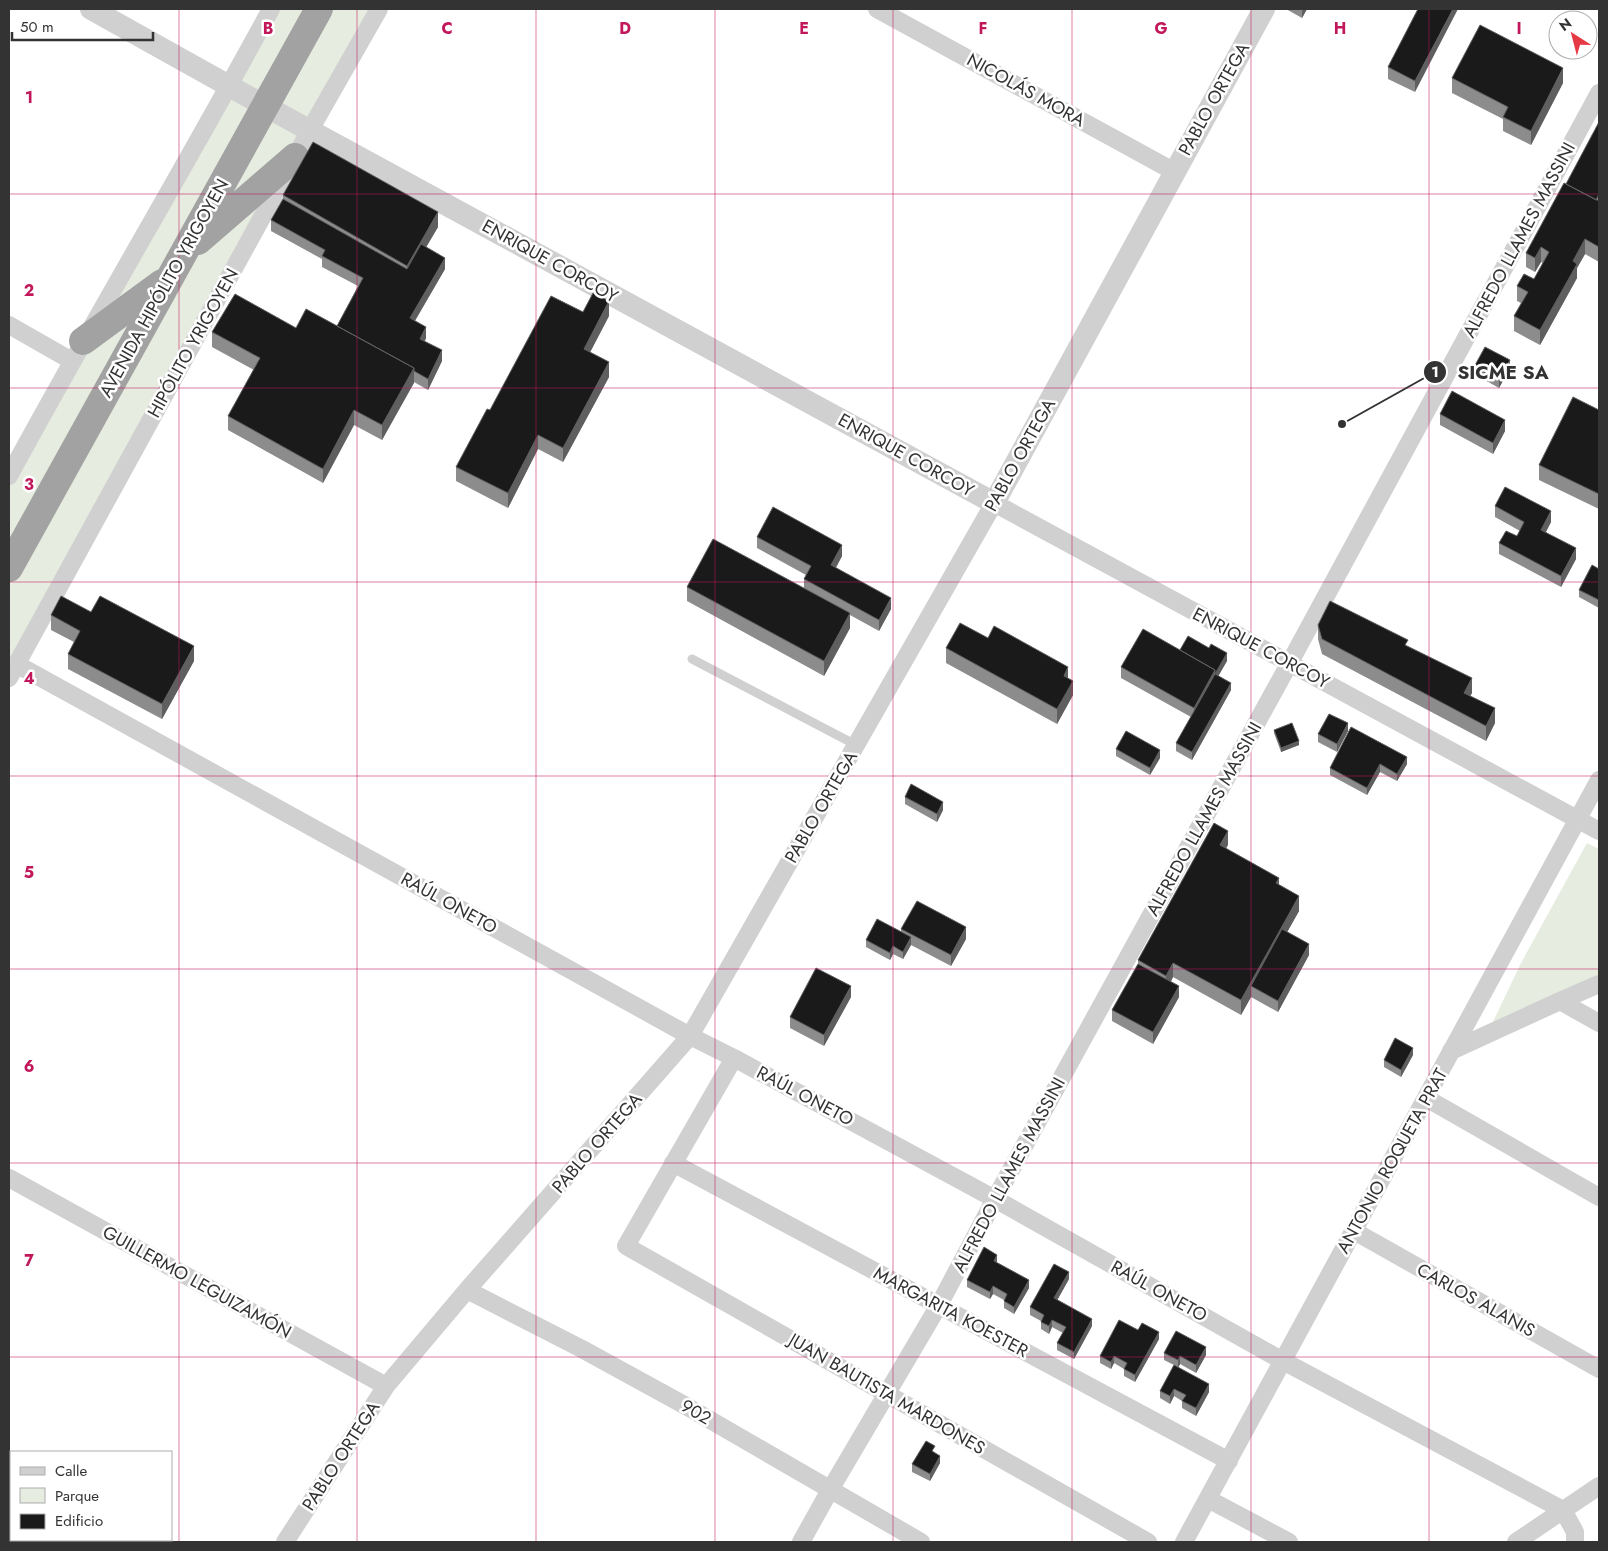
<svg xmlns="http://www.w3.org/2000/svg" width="1608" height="1551" font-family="Jost,sans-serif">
  <rect width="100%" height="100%" fill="#fff"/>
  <path fill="#e6ecdf" d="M 271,9 L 379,9 L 9,678 L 9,476 Z
    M 1587,843 L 1599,849 L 1599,982 L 1490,1028 L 1521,963 Z"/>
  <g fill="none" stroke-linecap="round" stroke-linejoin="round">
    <path stroke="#d0d0d0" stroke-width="9" d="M 692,659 L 856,745"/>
    <path stroke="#d0d0d0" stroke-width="18" d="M 877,9 L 1175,172
      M 9,325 L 72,361
      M 9,476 C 94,319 186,166 271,9
      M 16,664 L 690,1036 L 734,1058 L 995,1199 L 1283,1361 L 1563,1510 L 1575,1532 L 1575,1542
      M 9,678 L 310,130 L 379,9
      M 1560,1001 L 1599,1023
      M 1451,1051 L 1560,1001 L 1599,984
      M 734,1058 L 626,1246 L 1148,1542
      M 1426,1098 L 1599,1197
      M 673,1163 L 1229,1461
      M 9,1178 L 386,1386
      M 1354,1231 L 1599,1369
      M 467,1290 L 582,1349 L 686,1406 L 921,1542
      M 1208,1499 L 1289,1542
      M 285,1542 L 386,1386 L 467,1290 L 690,1036 L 994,503 L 1599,831
      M 801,1542 L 830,1490 L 939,1305 L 995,1199 L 1289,664 L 1599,93
      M 1184,1542 L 1599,780
      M 1516,1542 L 1599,1486"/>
    <path stroke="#d0d0d0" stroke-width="22" d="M 91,9 L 265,106 L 994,503 L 1264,9"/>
    <path stroke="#a2a2a2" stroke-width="28" d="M 198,241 L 295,157
      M 83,341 L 162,283
      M 9,568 L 319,9"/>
  </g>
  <path fill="#8c8c8c" d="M 1286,9 L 1307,9 L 1302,18 Z
    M 1418,9 L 1415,92 L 1388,79 L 1388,67 Z
    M 1452,78 L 1563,83 L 1531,145 L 1503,131 L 1503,119 L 1452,93 Z
    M 1599,122 L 1599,262 L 1585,254 L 1577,268 L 1577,278 L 1540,345 L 1514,331 L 1514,316 L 1521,303 L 1517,301 L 1517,286 L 1534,279 L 1543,263 L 1541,262 L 1535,272 L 1526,267 L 1526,253 L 1566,184 Z
    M 283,195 L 438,227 L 426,247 L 445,269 L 415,321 L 426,338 L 425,341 L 442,361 L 428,390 L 414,382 L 382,440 L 354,425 L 323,483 L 228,430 L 228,416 L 254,370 L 212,347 L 212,332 L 337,326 L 358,286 L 322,267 L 322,259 L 271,231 L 271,220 L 283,199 Z
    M 609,316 L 590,352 L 609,377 L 563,462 L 538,449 L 508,508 L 456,481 L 456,467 L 490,410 Z
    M 1474,367 L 1510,368 L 1499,388 L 1474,374 Z
    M 1599,410 L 1599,509 L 1539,480 L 1539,465 Z
    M 1440,414 L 1505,431 L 1493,454 L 1440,425 Z
    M 1495,506 L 1551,522 L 1546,532 L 1576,559 L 1561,587 L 1499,554 L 1499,543 L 1517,536 L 1520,531 L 1495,517 Z
    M 757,537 L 842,556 L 836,568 L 891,609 L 879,631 L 850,615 L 850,628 L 824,676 L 687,601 L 687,587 L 804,589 L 804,579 L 806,575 L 757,548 Z
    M 1599,569 L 1599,608 L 1579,597 L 1579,590 Z
    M 91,612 L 194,661 L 162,719 L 68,669 L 68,654 L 74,642 L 51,630 L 51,615 Z
    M 1318,625 L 1408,647 L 1472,693 L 1470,696 L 1495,723 L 1486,741 L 1322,654 L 1318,639 Z
    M 988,638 L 1068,678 L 1073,695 L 1057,724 L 946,663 L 946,648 Z
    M 1180,650 L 1227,661 L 1218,675 L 1231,690 L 1192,760 L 1176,751 L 1176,743 L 1191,717 L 1121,678 L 1121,667 Z
    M 1274,730 L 1299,745 L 1281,752 L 1274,733 Z
    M 1348,731 L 1337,752 L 1318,742 L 1318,734 Z
    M 1116,749 L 1160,758 L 1150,775 L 1116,756 Z
    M 1407,757 L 1407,764 L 1397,781 L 1380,772 L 1367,795 L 1330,775 L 1330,768 Z
    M 905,797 L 943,810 L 937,822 L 905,804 Z
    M 1228,845 L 1226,848 L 1279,885 L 1299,911 L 1287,932 L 1309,955 L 1278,1012 L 1251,997 L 1241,1015 L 1173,977 L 1171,982 L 1179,997 L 1153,1044 L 1112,1021 L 1112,1010 L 1138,964 L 1138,960 Z
    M 901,929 L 966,939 L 951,966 L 911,945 L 903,959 L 893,954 L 890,960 L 866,947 L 866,940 L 901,932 Z
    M 851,997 L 824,1046 L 790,1028 L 790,1017 Z
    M 1413,1055 L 1401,1077 L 1384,1067 L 1384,1060 Z
    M 997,1263 L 1029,1288 L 1014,1314 L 1004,1308 L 1004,1300 L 993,1294 L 990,1299 L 967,1287 L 967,1280 Z
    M 1069,1279 L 1057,1300 L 1092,1326 L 1074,1359 L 1057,1350 L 1057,1343 L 1063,1333 L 1052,1327 L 1049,1334 L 1041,1329 L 1041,1321 L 1030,1315 L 1030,1307 Z
    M 1138,1330 L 1159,1339 L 1135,1382 L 1124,1376 L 1124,1369 L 1114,1363 L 1111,1369 L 1100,1363 L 1100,1356 Z
    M 1164,1353 L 1206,1355 L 1196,1373 L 1180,1364 L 1178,1367 L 1209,1392 L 1196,1416 L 1182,1408 L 1182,1401 L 1174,1396 L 1170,1404 L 1160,1398 L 1160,1391 L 1174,1365 L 1164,1360 Z
    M 935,1453 L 940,1463 L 930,1481 L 912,1472 L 912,1464 Z"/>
  <path fill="#5f5f5f" d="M 1303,9 L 1307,9 L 1302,18 L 1302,11 Z
    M 1453,9 L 1458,9 L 1415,92 L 1415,81 Z
    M 1563,68 L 1563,83 L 1531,145 L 1531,131 Z
    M 438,212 L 438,227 L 407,280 L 407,266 Z
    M 1585,239 L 1585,254 L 1577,268 L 1577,278 L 1540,345 L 1540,330 L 1573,261 Z
    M 1541,247 L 1541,262 L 1535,272 L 1535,258 Z
    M 445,258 L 445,269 L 410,329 L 410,318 Z
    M 609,301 L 609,316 L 584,364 L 584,349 Z
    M 426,327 L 426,338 L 420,350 L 420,339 Z
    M 442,350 L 442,361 L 428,390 L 428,379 Z
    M 1510,360 L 1510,368 L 1499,388 L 1499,380 Z
    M 609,362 L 609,377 L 563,462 L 563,448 Z
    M 414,368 L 414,383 L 382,440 L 382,425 Z
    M 354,410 L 354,425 L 323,483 L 323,469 Z
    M 1505,420 L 1505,431 L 1493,454 L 1493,443 Z
    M 538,435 L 538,449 L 508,508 L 508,493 Z
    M 1551,511 L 1551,522 L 1541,541 L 1541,530 Z
    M 842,545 L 842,556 L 831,576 L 831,565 Z
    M 1576,548 L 1576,559 L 1561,587 L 1561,576 Z
    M 891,598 L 891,609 L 879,631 L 879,620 Z
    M 850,613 L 850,628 L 824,676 L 824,661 Z
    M 194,646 L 194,661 L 162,719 L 162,704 Z
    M 1227,653 L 1227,661 L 1194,719 L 1194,708 L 1215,670 Z
    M 1068,667 L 1068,681 L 1064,676 Z
    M 1472,678 L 1472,693 L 1464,707 L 1464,693 Z
    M 1073,681 L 1073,695 L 1057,724 L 1057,709 Z
    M 1231,683 L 1231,690 L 1192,760 L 1192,752 Z
    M 1495,708 L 1495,723 L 1486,741 L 1486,726 Z
    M 1348,723 L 1348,731 L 1337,752 L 1337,744 Z
    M 1299,741 L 1299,745 L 1281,752 L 1281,748 Z
    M 1160,750 L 1160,758 L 1150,775 L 1150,768 Z
    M 1407,757 L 1407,764 L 1397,781 L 1397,774 Z
    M 1380,764 L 1380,772 L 1367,795 L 1367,788 Z
    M 943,802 L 943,810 L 937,822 L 937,814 Z
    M 1228,831 L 1228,845 L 1220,859 L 1220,845 Z
    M 1279,878 L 1279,892 L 1276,883 Z
    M 1299,896 L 1299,911 L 1256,988 L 1251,986 L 1251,997 L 1241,1015 L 1241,1000 Z
    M 966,927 L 966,939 L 951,966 L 951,955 Z
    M 911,937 L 911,945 L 903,959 L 903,952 Z
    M 1309,944 L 1309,955 L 1278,1012 L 1278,1001 Z
    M 893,946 L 893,954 L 890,960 L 890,953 Z
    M 1173,963 L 1173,977 L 1166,990 L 1166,976 Z
    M 851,986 L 851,997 L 824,1046 L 824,1035 Z
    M 1179,986 L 1179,997 L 1153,1044 L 1153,1032 Z
    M 1413,1048 L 1413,1055 L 1401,1077 L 1401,1070 Z
    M 997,1255 L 997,1262 L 994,1268 L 994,1261 Z
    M 1069,1272 L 1069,1279 L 1054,1306 L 1054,1298 Z
    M 1029,1280 L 1029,1288 L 1014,1314 L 1014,1307 Z
    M 993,1286 L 993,1294 L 990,1299 L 990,1292 Z
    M 1092,1319 L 1092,1326 L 1074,1359 L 1074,1352 Z
    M 1052,1320 L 1052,1327 L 1049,1334 L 1049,1326 Z
    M 1159,1332 L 1159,1339 L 1135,1382 L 1135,1375 Z
    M 1206,1347 L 1206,1355 L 1196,1373 L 1196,1365 Z
    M 1114,1356 L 1114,1363 L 1111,1369 L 1111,1362 Z
    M 1180,1356 L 1180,1364 L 1178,1368 L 1178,1360 Z
    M 1209,1384 L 1209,1392 L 1196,1416 L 1196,1408 Z
    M 1174,1389 L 1174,1396 L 1170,1404 L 1170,1396 Z
    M 940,1456 L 940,1463 L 930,1481 L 930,1474 Z"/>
  <path fill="#1a1a1a" stroke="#5f5f5f" d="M 1418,9 L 1453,9 L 1415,81 L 1388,67 Z
    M 1480,25 L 1563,68 L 1531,131 L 1503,117 L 1508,107 L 1452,78 Z
    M 1599,122 L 1599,194 L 1596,200 L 1566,184 Z
    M 313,142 L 438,212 L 407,266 L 283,195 Z
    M 1564,183 L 1599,201 L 1599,247 L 1585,239 L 1573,261 L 1577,264 L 1540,330 L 1514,316 L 1528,292 L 1517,286 L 1524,274 L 1534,279 L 1549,252 L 1541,247 L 1535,258 L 1526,253 Z
    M 283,199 L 407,269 L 421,244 L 445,258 L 410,318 L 426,327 L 420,339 L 442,350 L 428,379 L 414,371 L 414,368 L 337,326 L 363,278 L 322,256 L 325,250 L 271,220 Z
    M 593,293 L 609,301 L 584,349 L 609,362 L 563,448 L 538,435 L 508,493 L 456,467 L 487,409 L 490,410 L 551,296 L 583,312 Z
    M 235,294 L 296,328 L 306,309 L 414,368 L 382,425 L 354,410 L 323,469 L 228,416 L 260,358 L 212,332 Z
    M 1485,347 L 1510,360 L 1499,380 L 1474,367 Z
    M 1452,391 L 1505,420 L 1493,443 L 1440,414 Z
    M 1573,397 L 1599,410 L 1599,494 L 1539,465 Z
    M 1505,487 L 1551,511 L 1541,530 L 1576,548 L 1561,576 L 1499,543 L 1506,531 L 1517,536 L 1524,522 L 1495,506 Z
    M 773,507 L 842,545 L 831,565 L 891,598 L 879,620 L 804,579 L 811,566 L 757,537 Z
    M 713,539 L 850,613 L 824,661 L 687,587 Z
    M 1592,565 L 1599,569 L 1599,600 L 1579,590 Z
    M 61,596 L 91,612 L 100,596 L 194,646 L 162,704 L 68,654 L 80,631 L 51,615 Z
    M 1330,601 L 1408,640 L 1405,645 L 1472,678 L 1464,693 L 1495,708 L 1486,726 L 1322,639 L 1318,625 Z
    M 960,623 L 988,638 L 994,626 L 1068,667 L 1064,676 L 1073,681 L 1057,709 L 946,648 Z
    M 1143,629 L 1215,670 L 1194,708 L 1121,667 Z
    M 1188,636 L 1209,648 L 1211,644 L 1227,653 L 1215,674 L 1215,670 L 1180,650 Z
    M 1215,674 L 1231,683 L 1192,752 L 1176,743 Z
    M 1329,714 L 1348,723 L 1337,744 L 1318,734 Z
    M 1292,723 L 1299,741 L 1281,748 L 1274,730 Z
    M 1351,727 L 1407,757 L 1397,774 L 1380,764 L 1367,788 L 1330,768 Z
    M 1126,731 L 1160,750 L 1150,768 L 1116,749 Z
    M 911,784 L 943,802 L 937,814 L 905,797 Z
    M 1214,823 L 1228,831 L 1220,845 L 1279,878 L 1276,883 L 1299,896 L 1241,1000 L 1173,963 L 1166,976 L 1138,960 Z
    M 917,901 L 966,927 L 951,955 L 901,929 Z
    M 877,919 L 911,937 L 903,952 L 893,946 L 890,953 L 866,940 Z
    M 1282,929 L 1309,944 L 1278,1001 L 1251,986 Z
    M 1138,964 L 1179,986 L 1153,1032 L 1112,1010 Z
    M 816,968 L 851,986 L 824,1035 L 790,1017 Z
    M 1395,1038 L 1413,1048 L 1401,1070 L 1384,1060 Z
    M 984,1247 L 997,1255 L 994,1261 L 1029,1280 L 1014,1307 L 1004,1301 L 1007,1294 L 993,1286 L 990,1292 L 967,1280 Z
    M 1054,1264 L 1069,1272 L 1054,1298 L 1092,1319 L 1074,1352 L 1057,1343 L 1066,1327 L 1052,1320 L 1049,1326 L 1041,1322 L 1044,1315 L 1030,1307 Z
    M 1119,1320 L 1138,1330 L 1142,1323 L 1159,1332 L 1135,1375 L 1124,1369 L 1127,1363 L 1114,1356 L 1111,1362 L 1100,1356 Z
    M 1176,1331 L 1206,1347 L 1196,1365 L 1180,1356 L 1178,1360 L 1164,1353 Z
    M 1174,1365 L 1209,1384 L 1196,1408 L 1182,1401 L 1186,1395 L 1174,1389 L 1170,1396 L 1160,1391 Z
    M 926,1441 L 935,1446 L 932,1451 L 940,1456 L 930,1474 L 912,1464 Z"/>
  <path fill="none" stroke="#c2185b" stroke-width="1" stroke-opacity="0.55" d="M 179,9 L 179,1542M 357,9 L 357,1542M 536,9 L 536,1542M 715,9 L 715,1542M 893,9 L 893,1542M 1072,9 L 1072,1542M 1251,9 L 1251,1542M 1429,9 L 1429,1542M 9,194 L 1599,194M 9,388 L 1599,388M 9,582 L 1599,582M 9,776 L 1599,776M 9,969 L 1599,969M 9,1163 L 1599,1163M 9,1357 L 1599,1357"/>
  <g text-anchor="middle" stroke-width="5" stroke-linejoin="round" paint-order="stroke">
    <g font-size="18" fill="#333" stroke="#fff">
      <text transform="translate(1026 90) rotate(29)" y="6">NICOLÁS MORA</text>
      <text transform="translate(1214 99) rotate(-61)" y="6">PABLO ORTEGA</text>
      <text transform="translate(1519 240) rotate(-62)" y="6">ALFREDO LLAMES MASSINI</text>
      <text transform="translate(550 261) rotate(29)" y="6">ENRIQUE CORCOY</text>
      <text transform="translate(164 288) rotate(-61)" y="6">AVENIDA HIPÓLITO YRIGOYEN</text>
      <text transform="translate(193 343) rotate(-61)" y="6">HIPÓLITO YRIGOYEN</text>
      <text transform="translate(906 455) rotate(29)" y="6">ENRIQUE CORCOY</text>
      <text transform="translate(1020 455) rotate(-61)" y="6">PABLO ORTEGA</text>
      <text transform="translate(1261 648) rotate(28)" y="6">ENRIQUE CORCOY</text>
      <text transform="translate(821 807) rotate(-60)" y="6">PABLO ORTEGA</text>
      <text transform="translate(1204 819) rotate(-61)" y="6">ALFREDO LLAMES MASSINI</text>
      <text transform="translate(449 903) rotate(29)" y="6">RAÚL ONETO</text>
      <text transform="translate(805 1096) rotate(28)" y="6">RAÚL ONETO</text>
      <text transform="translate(597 1143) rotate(-49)" y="6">PABLO ORTEGA</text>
      <text transform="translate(1392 1161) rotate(-61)" y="6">ANTONIO ROQUETA PRAT</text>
      <text transform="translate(1009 1175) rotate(-62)" y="6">ALFREDO LLAMES MASSINI</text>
      <text transform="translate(197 1282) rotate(29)" y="6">GUILLERMO LEGUIZAMÓN</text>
      <text transform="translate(1159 1291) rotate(29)" y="6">RAÚL ONETO</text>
      <text transform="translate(1476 1300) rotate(29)" y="6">CARLOS ALANIS</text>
      <text transform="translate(951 1312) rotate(28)" y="6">MARGARITA KOESTER</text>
      <text transform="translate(887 1394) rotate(30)" y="6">JUAN BAUTISTA MARDONES</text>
      <text transform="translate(696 1412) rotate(30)" y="6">902</text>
      <text transform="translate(341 1456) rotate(-57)" y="6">PABLO ORTEGA</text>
    </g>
  </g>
  <g font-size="16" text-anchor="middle" font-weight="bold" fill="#c2185b" stroke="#fff" stroke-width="5" stroke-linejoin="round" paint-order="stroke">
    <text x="268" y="34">B</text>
    <text x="447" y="34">C</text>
    <text x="625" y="34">D</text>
    <text x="804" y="34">E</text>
    <text x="983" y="34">F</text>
    <text x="1161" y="34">G</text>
    <text x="1340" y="34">H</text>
    <text x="1519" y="34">I</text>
    <text x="29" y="103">1</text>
    <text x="29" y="296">2</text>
    <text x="29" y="490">3</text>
    <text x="29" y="684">4</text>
    <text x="29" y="878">5</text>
    <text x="29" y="1072">6</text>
    <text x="29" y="1266">7</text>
  </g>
  <path fill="none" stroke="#333" stroke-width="2" d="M1342 424L1435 372"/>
  <g fill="#333" stroke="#fff" stroke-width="2">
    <circle cx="1342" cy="424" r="5"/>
    <circle cx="1435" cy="372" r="12"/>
  </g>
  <g font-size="15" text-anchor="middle" font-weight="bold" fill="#fff">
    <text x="1435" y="377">1</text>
  </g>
  <g font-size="19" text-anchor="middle" font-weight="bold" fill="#333" stroke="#fff" stroke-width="5" stroke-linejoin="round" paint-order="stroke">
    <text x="1503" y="379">SICME SA</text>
  </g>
  <rect width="1608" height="1551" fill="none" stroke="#333333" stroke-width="20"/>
  <rect x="10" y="1451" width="162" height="90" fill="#ffffff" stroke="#adadad"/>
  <rect x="20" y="1467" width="25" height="8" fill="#d0d0d0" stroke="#adadad"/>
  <text x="55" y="1476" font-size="15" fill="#333333">Calle</text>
  <rect x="20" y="1488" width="25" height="15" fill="#e6ecdf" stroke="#adadad"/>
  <text x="55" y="1501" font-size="15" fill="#333333">Parque</text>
  <rect x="20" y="1514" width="25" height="15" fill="#1a1a1a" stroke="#adadad"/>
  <text x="55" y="1526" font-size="15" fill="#333333">Edificio</text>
  <g transform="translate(1573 35) rotate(324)"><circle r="24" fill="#ffffff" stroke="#adadad"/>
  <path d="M0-4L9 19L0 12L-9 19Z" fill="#e63946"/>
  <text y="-8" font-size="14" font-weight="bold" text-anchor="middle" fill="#333333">N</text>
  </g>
  <path d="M12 32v8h141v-8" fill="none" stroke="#333333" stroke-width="2.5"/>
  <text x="20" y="32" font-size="15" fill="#333333" stroke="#ffffff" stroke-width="4" paint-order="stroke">50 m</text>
</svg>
